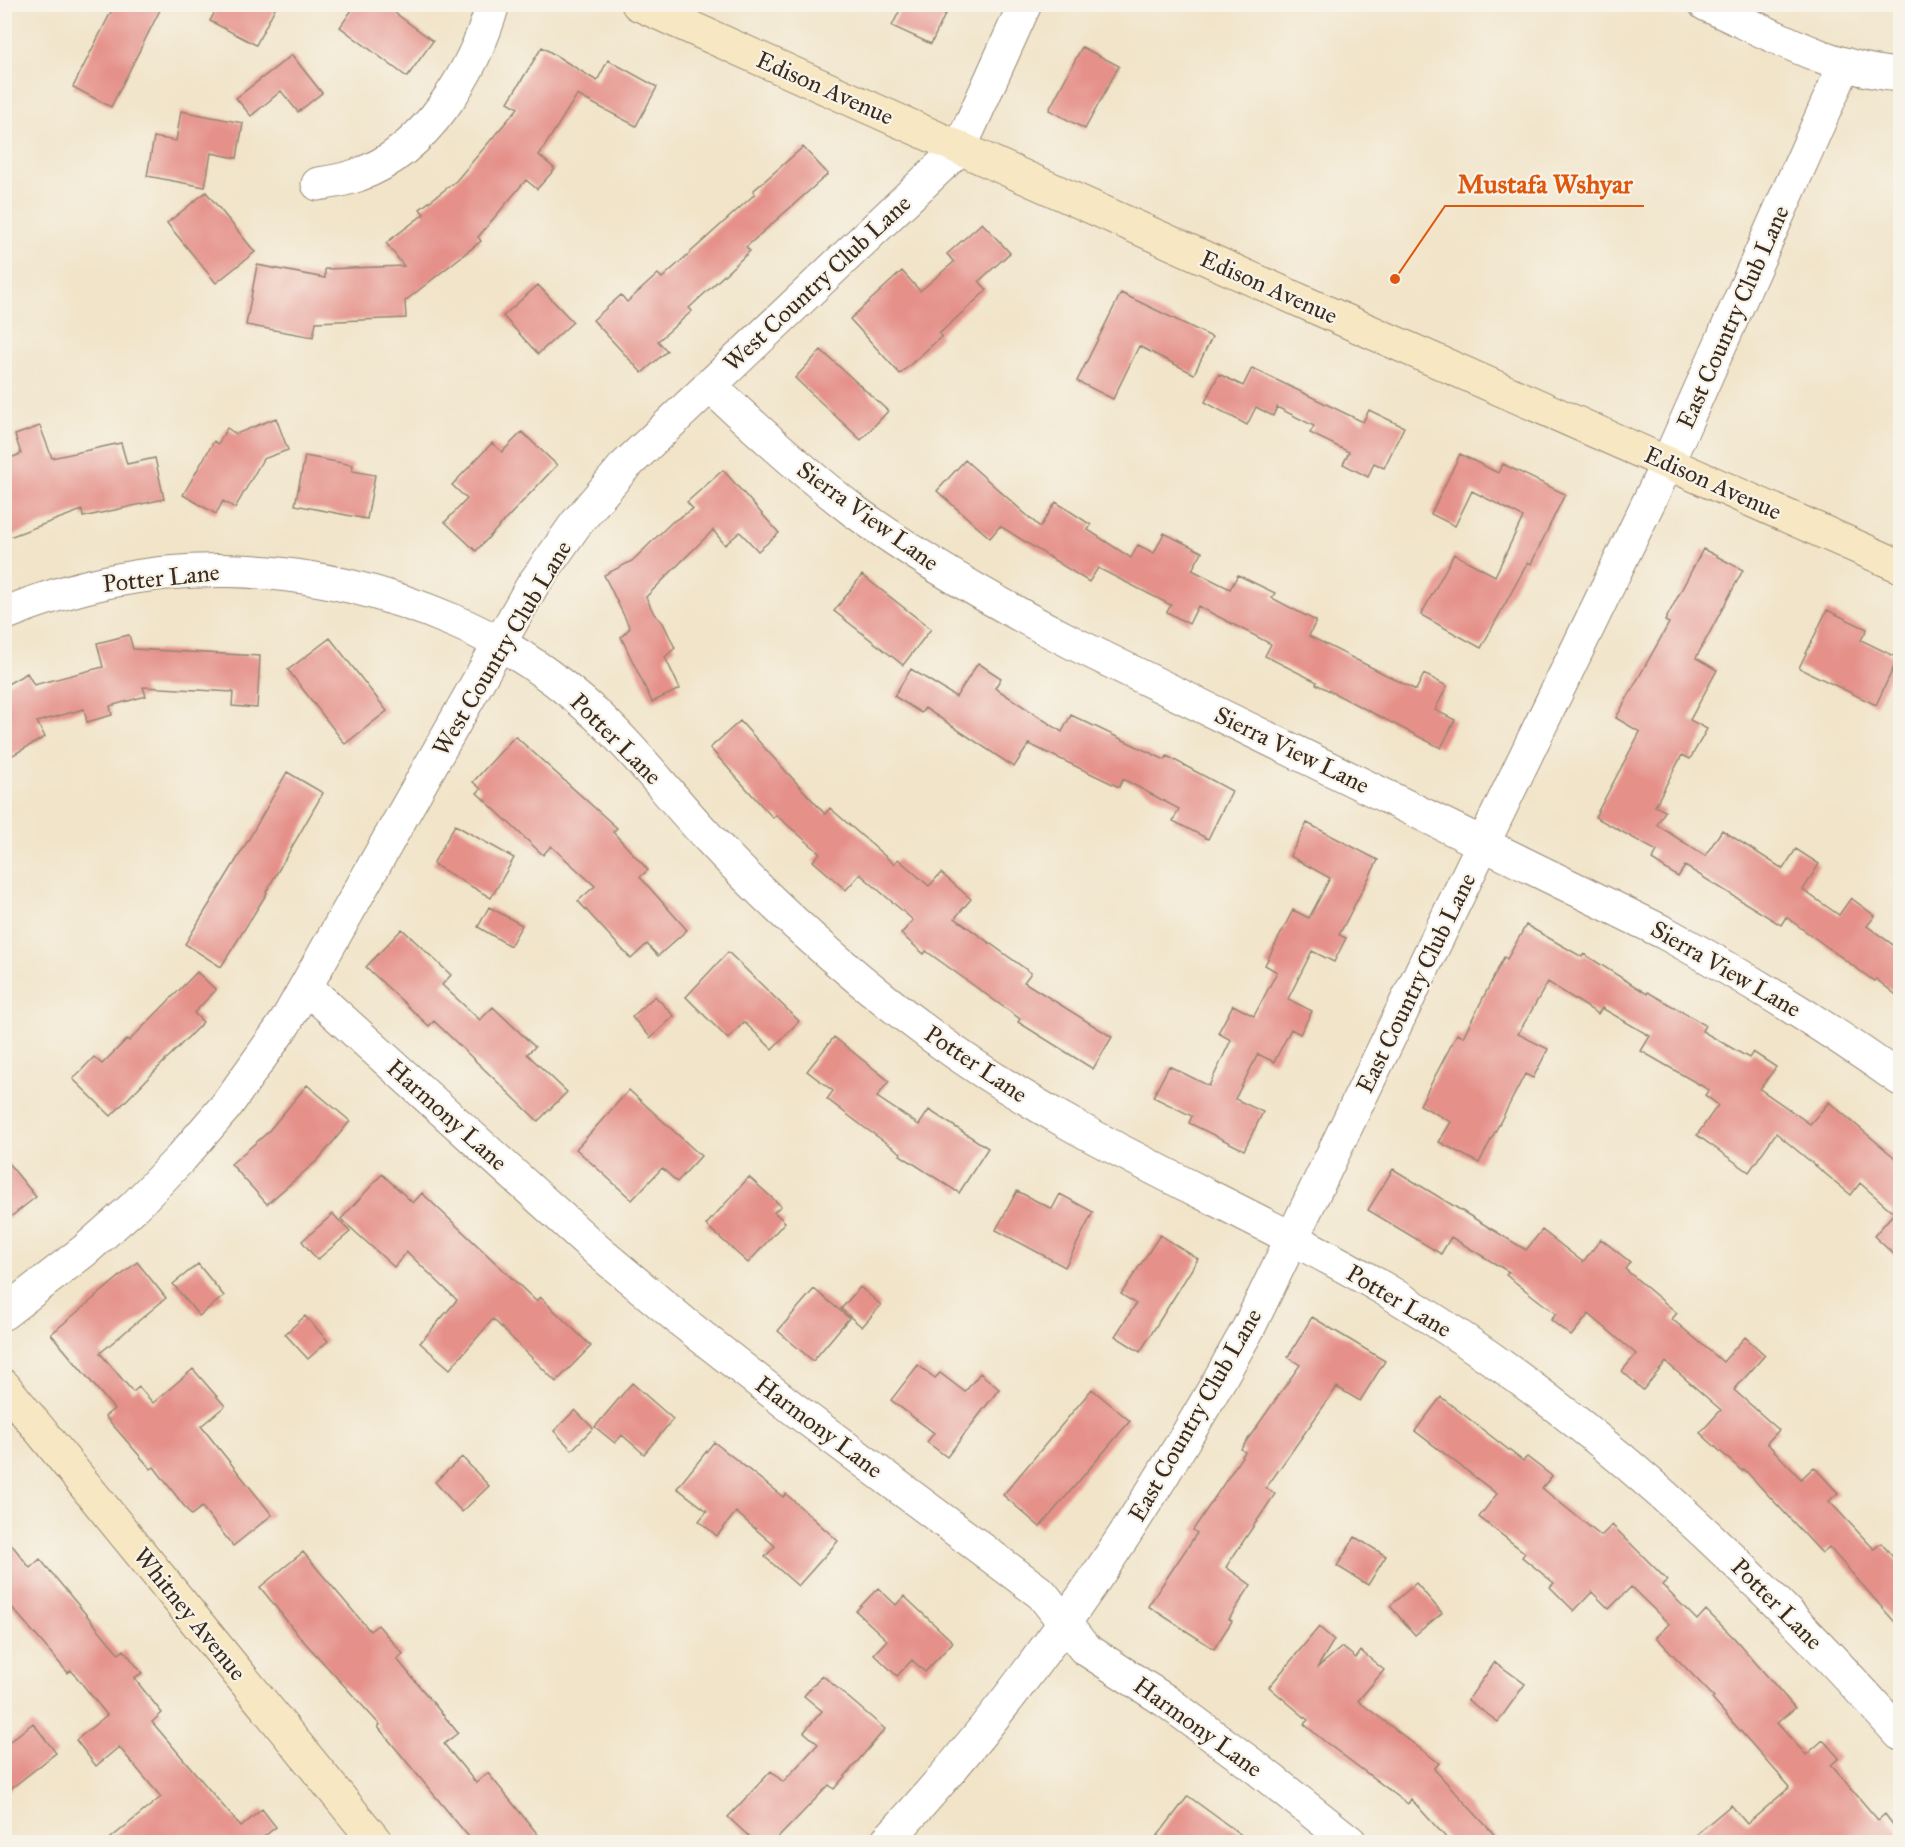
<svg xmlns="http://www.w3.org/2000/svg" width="1905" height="1847" font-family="'IM FELL Great Primer',serif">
  <rect width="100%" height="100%" fill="#f7f3e8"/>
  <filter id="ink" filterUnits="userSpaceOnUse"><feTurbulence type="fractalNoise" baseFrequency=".0167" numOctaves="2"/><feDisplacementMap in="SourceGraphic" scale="12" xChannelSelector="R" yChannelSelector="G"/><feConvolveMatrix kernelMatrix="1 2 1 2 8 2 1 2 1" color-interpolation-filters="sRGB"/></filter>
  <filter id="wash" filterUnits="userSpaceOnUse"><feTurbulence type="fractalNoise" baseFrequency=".008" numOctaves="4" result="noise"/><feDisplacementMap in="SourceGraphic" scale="24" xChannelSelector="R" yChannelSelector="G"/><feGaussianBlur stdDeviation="1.35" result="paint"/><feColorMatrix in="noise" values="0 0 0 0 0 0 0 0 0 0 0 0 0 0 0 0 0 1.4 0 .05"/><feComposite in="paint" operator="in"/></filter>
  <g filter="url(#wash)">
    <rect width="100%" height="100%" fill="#f1e4c9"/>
    <g id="blocks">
      <path fill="#e5918a" d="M 115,4 L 163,4 L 111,107 L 73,87 Z
        M 219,4 L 277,4 L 256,45 L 210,21 Z
        M 356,4 L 383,4 L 433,41 L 407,77 L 340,27 Z
        M 903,4 L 950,4 L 931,44 L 892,26 Z
        M 542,47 L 597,81 L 608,60 L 657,87 L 636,126 L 577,95 L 539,155 L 555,169 L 537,189 L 526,180 L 478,237 L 481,241 L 405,301 L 406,318 L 316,322 L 313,337 L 246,325 L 257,265 L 325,278 L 325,269 L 404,266 L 386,243 L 424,214 L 420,209 L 456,181 L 518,108 L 508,102 Z
        M 1082,47 L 1119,66 L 1085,129 L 1049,110 Z
        M 292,55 L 322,93 L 298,112 L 281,91 L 251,116 L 236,98 Z
        M 181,111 L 243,123 L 237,158 L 211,153 L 205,187 L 147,176 L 154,137 L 176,141 Z
        M 803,147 L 828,174 L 746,247 L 750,251 L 689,308 L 692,311 L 658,341 L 667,351 L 642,373 L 593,320 L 621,295 L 627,302 L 658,274 L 662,278 L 755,194 L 753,191 Z
        M 206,192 L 255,252 L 216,283 L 167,223 Z
        M 982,223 L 1010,253 L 979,281 L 987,290 L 939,334 L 942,336 L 900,374 L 850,319 L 902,271 L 920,291 L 954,262 L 947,254 Z
        M 538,285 L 573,322 L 538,354 L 503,316 Z
        M 1121,293 L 1212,337 L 1194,374 L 1139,346 L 1113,399 L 1077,381 Z
        M 821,350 L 888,411 L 861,440 L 795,378 Z
        M 1252,368 L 1363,422 L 1369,410 L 1404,427 L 1384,468 L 1374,463 L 1368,477 L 1343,464 L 1349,452 L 1310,433 L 1314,426 L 1277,407 L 1273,416 L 1256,407 L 1247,425 L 1205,402 L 1219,374 L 1243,386 Z
        M 276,418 L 288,450 L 263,459 L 235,508 L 223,501 L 216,514 L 183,495 L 214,441 L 218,444 L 227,428 L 236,434 Z
        M 40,426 L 52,458 L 121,443 L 127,464 L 155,458 L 164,499 L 83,517 L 82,510 L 4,539 L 4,460 L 21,454 L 15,435 Z
        M 522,432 L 557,465 L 476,551 L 445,522 L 467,499 L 452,485 L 492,443 L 502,452 Z
        M 1460,454 L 1498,473 L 1503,464 L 1565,494 L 1531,564 L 1528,562 L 1481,648 L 1421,615 L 1454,554 L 1495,576 L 1523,517 L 1472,491 L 1455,526 L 1431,514 Z
        M 305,456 L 353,465 L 352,471 L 375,475 L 367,519 L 295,505 Z
        M 965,460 L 1040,527 L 1056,502 L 1091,525 L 1088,530 L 1131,558 L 1138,545 L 1154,553 L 1164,533 L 1202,552 L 1192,570 L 1230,589 L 1238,575 L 1275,593 L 1272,598 L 1316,621 L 1309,636 L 1416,690 L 1424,674 L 1447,686 L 1435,710 L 1455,720 L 1441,748 L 1316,684 L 1317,682 L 1265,656 L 1271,644 L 1198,606 L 1189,624 L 1167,612 L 1171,605 L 1098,568 L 1089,582 L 1000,526 L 990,538 L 937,491 Z
        M 723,470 L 779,533 L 758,551 L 740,532 L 725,545 L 713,530 L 646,597 L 654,614 L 663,623 L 675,648 L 665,657 L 680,689 L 652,702 L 621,637 L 630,628 L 604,575 L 632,561 L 672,522 L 693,509 L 687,502 Z
        M 1703,549 L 1743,570 L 1696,658 L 1717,670 L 1690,720 L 1707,729 L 1690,759 L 1682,755 L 1655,806 L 1665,811 L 1657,825 L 1705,856 L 1722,830 L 1783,869 L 1796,849 L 1819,864 L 1803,890 L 1839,915 L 1851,898 L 1875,916 L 1867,926 L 1900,950 L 1900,998 L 1876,979 L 1874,981 L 1786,917 L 1781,925 L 1685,866 L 1678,877 L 1652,860 L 1657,851 L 1595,817 L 1640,732 L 1616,718 L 1669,623 L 1665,621 Z
        M 862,575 L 931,629 L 903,665 L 834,611 Z
        M 1827,610 L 1867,629 L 1861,640 L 1898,658 L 1876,705 L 1799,668 Z
        M 129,635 L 133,649 L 260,656 L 257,708 L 232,706 L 233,692 L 143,687 L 146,696 L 110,706 L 112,715 L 87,722 L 84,709 L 37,722 L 45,737 L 4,760 L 4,686 L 27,673 L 34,685 L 103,667 L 97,643 Z
        M 330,638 L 387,711 L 345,744 L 288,670 Z
        M 978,663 L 1001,678 L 995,688 L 1062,732 L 1071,715 L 1165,760 L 1167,756 L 1232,791 L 1208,839 L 1173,821 L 1179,809 L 1123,779 L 1119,787 L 1029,744 L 1014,767 L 925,708 L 921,713 L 894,696 L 911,669 L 956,697 Z
        M 740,721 L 825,814 L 830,808 L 894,864 L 898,859 L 929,886 L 941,873 L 971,899 L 955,918 L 1031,973 L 1024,982 L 1112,1037 L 1093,1069 L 1018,1022 L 1020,1019 L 926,951 L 924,954 L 901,934 L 913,920 L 860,874 L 846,890 L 813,861 L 820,853 L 776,815 L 773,818 L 710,748 Z
        M 515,736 L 617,828 L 613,832 L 648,870 L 640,877 L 687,930 L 658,956 L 647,944 L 631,959 L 578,901 L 595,886 L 551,846 L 543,855 L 477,793 L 481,789 L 473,782 Z
        M 287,772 L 323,793 L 266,892 L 267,893 L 221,967 L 185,944 L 243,849 Z
        M 1307,823 L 1378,860 L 1339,935 L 1346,938 L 1334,962 L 1312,951 L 1288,999 L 1312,1011 L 1300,1034 L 1291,1029 L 1274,1062 L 1258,1054 L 1235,1099 L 1263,1112 L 1244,1150 L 1189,1123 L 1192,1116 L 1153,1097 L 1169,1066 L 1209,1086 L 1231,1040 L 1218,1033 L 1233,1005 L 1254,1016 L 1277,972 L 1265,965 L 1293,910 L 1309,918 L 1330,878 L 1290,856 Z
        M 455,825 L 514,858 L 491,898 L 433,864 Z
        M 489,907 L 522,925 L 510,946 L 478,927 Z
        M 1526,925 L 1582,957 L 1584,954 L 1647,994 L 1648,992 L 1705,1025 L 1702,1031 L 1749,1058 L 1753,1052 L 1776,1067 L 1760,1089 L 1810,1124 L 1829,1102 L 1900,1162 L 1900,1260 L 1874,1236 L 1894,1213 L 1860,1183 L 1851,1195 L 1776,1133 L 1749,1172 L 1697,1135 L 1718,1105 L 1705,1095 L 1709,1090 L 1641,1051 L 1650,1036 L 1602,1008 L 1598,1014 L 1548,982 L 1518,1034 L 1548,1049 L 1533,1078 L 1525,1074 L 1479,1163 L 1439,1142 L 1451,1122 L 1420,1105 L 1457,1034 L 1463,1037 L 1504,957 L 1507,959 Z
        M 402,929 L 451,975 L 442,985 L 480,1020 L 493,1007 L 535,1047 L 527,1054 L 567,1092 L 538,1121 L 434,1021 L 429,1026 L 366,967 Z
        M 728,952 L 799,1021 L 772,1049 L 744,1022 L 728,1039 L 686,997 Z
        M 197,972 L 216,990 L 194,1013 L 203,1022 L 111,1116 L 73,1079 L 94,1057 L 102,1064 L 127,1039 L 129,1041 Z
        M 655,996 L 674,1016 L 651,1038 L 632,1017 Z
        M 834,1037 L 889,1081 L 877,1097 L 919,1125 L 929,1110 L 988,1148 L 959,1193 L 900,1155 L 901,1153 L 865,1128 L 827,1099 L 833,1091 L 807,1071 Z
        M 307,1085 L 350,1121 L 319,1159 L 267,1204 L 231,1164 L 267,1133 Z
        M 629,1090 L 701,1156 L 677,1182 L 662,1168 L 632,1200 L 576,1149 Z
        M 4,1158 L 36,1197 L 4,1222 Z
        M 1393,1169 L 1526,1250 L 1542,1230 L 1583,1262 L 1601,1239 L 1630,1262 L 1625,1269 L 1677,1313 L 1672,1319 L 1723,1362 L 1745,1337 L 1765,1355 L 1734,1390 L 1779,1430 L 1767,1443 L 1801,1479 L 1814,1467 L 1838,1493 L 1829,1501 L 1874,1549 L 1881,1543 L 1900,1565 L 1900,1628 L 1829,1547 L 1822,1553 L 1744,1469 L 1742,1471 L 1700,1433 L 1721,1410 L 1666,1362 L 1643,1390 L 1622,1371 L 1636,1354 L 1589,1314 L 1571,1336 L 1551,1320 L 1556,1314 L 1506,1275 L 1509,1272 L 1451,1237 L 1441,1254 L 1368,1210 Z
        M 382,1174 L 413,1203 L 422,1193 L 536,1301 L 540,1297 L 591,1346 L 556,1382 L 493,1319 L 450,1369 L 420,1343 L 457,1300 L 407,1252 L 394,1267 L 341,1219 Z
        M 749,1177 L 781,1206 L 774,1212 L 785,1222 L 748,1263 L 706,1225 Z
        M 1017,1191 L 1052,1209 L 1060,1194 L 1093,1212 L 1065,1267 L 996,1230 Z
        M 333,1214 L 350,1232 L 317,1260 L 302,1241 Z
        M 1160,1235 L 1198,1259 L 1140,1352 L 1115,1336 L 1136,1304 L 1121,1294 Z
        M 137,1262 L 166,1298 L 100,1353 L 133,1392 L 139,1387 L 153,1403 L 193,1369 L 225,1406 L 201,1426 L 272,1515 L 233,1546 L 202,1507 L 191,1515 L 154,1467 L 151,1469 L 105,1416 L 114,1409 L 51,1334 Z
        M 198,1264 L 224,1296 L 199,1316 L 173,1284 Z
        M 860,1287 L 881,1305 L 862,1327 L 841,1309 Z
        M 814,1289 L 849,1318 L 813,1361 L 778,1331 Z
        M 305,1316 L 328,1341 L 308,1359 L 285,1334 Z
        M 1312,1317 L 1385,1361 L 1360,1401 L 1337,1387 L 1266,1488 L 1275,1494 L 1226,1567 L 1251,1585 L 1229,1619 L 1232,1621 L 1214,1649 L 1148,1606 L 1197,1533 L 1193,1530 L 1245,1452 L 1241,1449 L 1300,1365 L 1288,1357 Z
        M 918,1365 L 935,1378 L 940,1373 L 965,1392 L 980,1373 L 999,1389 L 947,1457 L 927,1442 L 934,1433 L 891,1400 Z
        M 632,1383 L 673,1419 L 644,1454 L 622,1435 L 615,1443 L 595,1427 Z
        M 1092,1389 L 1130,1421 L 1040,1527 L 1003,1495 Z
        M 1441,1397 L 1523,1461 L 1527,1457 L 1552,1476 L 1542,1488 L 1601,1536 L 1612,1525 L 1667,1580 L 1662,1585 L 1697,1620 L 1706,1610 L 1735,1639 L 1795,1708 L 1777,1723 L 1806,1755 L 1823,1740 L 1839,1758 L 1831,1765 L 1878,1820 L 1885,1814 L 1900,1834 L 1900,1842 L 1687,1842 L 1731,1805 L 1747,1824 L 1790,1787 L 1712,1699 L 1714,1697 L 1656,1637 L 1669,1624 L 1631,1587 L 1609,1609 L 1592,1592 L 1574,1611 L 1550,1587 L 1554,1583 L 1522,1557 L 1525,1553 L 1479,1517 L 1497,1494 L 1415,1431 Z
        M 575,1410 L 593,1428 L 572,1450 L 554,1431 Z
        M 714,1442 L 783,1497 L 786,1494 L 838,1541 L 798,1586 L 765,1557 L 775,1546 L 736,1512 L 717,1536 L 699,1521 L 707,1511 L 677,1488 Z
        M 462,1457 L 489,1486 L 462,1512 L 435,1482 Z
        M 4,1535 L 30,1568 L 40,1559 L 119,1654 L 124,1650 L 142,1673 L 134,1678 L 162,1713 L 152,1722 L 241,1827 L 262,1809 L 276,1827 L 257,1842 L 106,1842 L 161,1797 L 119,1747 L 96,1766 L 76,1740 L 107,1715 L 71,1670 L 68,1673 L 4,1598 Z
        M 1355,1537 L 1386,1556 L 1368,1585 L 1337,1566 Z
        M 303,1552 L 370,1631 L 378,1625 L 403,1654 L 397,1659 L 458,1733 L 444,1744 L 476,1783 L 488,1773 L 544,1842 L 473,1842 L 378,1727 L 380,1725 L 298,1635 L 260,1587 Z
        M 1416,1583 L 1442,1613 L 1415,1635 L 1390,1606 Z
        M 878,1588 L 896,1605 L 904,1596 L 953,1642 L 925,1672 L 912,1660 L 897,1676 L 874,1654 L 887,1640 L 856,1611 Z
        M 1319,1627 L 1334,1640 L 1317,1668 L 1342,1647 L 1356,1658 L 1361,1651 L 1384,1670 L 1358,1701 L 1439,1763 L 1434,1769 L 1501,1842 L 1450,1842 L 1411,1799 L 1408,1804 L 1324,1741 L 1304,1724 L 1308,1720 L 1269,1687 Z
        M 1495,1662 L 1525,1684 L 1498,1722 L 1468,1700 Z
        M 822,1675 L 885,1729 L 834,1789 L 829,1785 L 774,1842 L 755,1842 L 728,1817 L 771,1771 L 783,1782 L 818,1744 L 804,1732 L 822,1711 L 804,1696 Z
        M 33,1723 L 56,1753 L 4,1794 L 4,1746 Z
        M 1188,1796 L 1251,1842 L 1153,1842 Z"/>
    </g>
  </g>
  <g filter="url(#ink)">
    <use href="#blocks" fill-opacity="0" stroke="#968774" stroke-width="1.5"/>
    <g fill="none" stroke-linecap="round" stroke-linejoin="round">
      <defs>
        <path id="street" d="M 1705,4 C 1767,32 1832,70 1900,75
          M 318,184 C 332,182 345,180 358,175 C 426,151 474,71 493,4
          M 709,385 C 756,429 803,472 854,511 C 923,561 997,604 1073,643 L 1665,933 C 1747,978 1824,1025 1900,1079
          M 4,614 C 153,552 307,558 454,621 C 506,643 556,678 598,716 C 638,753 670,797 707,836 C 776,910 851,976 932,1036 C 1072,1140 1236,1202 1386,1290 C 1581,1406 1750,1565 1900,1734
          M 306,987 L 599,1252 L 684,1323 L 794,1409 L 1042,1594 L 1084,1648 L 1166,1701 L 1258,1769 L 1350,1842
          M 4,1313 L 84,1251 L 135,1206 L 182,1157 L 226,1106 L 285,1023 L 532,586 L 575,525 L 623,468 L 960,148 L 1025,4
          M 886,1842 C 1030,1688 1148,1511 1249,1327 L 1668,462 L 1845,64"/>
        <path id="secondary" d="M 638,4 L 1310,305 L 1900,566
          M 4,1386 L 376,1842"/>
      </defs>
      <use href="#street" stroke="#968774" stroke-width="35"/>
      <use href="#secondary" stroke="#968774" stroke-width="35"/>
      <use href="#street" stroke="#fff" stroke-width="33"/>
      <use href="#secondary" stroke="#f7e8c3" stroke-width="33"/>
    </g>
  </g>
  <g text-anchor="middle" stroke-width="4.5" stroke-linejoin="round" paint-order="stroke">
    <g font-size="24" fill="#3b2a1e" stroke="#f7f3e8">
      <text transform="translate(825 88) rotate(24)" y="8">Edison Avenue</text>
      <text transform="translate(817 283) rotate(-43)" y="8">West Country Club Lane</text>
      <text transform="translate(1269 287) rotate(24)" y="8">Edison Avenue</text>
      <text transform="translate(1733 317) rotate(-66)" y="8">East Country Club Lane</text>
      <text transform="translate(1713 483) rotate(24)" y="8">Edison Avenue</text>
      <text transform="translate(868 516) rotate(36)" y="8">Sierra View Lane</text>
      <text transform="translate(161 578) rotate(-6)" y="8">Potter Lane</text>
      <text transform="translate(502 648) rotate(-59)" y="8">West Country Club Lane</text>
      <text transform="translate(616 739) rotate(45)" y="8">Potter Lane</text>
      <text transform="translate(1292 750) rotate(26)" y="8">Sierra View Lane</text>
      <text transform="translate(1726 969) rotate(30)" y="8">Sierra View Lane</text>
      <text transform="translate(1416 983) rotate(-64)" y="8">East Country Club Lane</text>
      <text transform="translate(976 1064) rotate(34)" y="8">Potter Lane</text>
      <text transform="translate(447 1115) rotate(42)" y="8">Harmony Lane</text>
      <text transform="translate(1399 1301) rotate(31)" y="8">Potter Lane</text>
      <text transform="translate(1195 1415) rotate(-60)" y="8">East Country Club Lane</text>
      <text transform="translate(819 1427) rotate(37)" y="8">Harmony Lane</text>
      <text transform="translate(1777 1604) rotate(45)" y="8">Potter Lane</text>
      <text transform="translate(190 1614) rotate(51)" y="8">Whitney Avenue</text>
      <text transform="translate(1198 1727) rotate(36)" y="8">Harmony Lane</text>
    </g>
  </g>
  <path fill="none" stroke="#df570d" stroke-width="2" d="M1395 279L1445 206H1644"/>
  <circle fill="#df570d" stroke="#f7f3e8" stroke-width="2" cx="1395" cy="279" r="6"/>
  <g font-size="26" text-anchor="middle" font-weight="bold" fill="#df570d" stroke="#f7f3e8" stroke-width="4.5" stroke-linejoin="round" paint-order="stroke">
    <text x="1545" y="193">Mustafa Wshyar</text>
  </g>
  <rect width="1905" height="1847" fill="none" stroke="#f7f3e8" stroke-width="24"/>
</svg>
